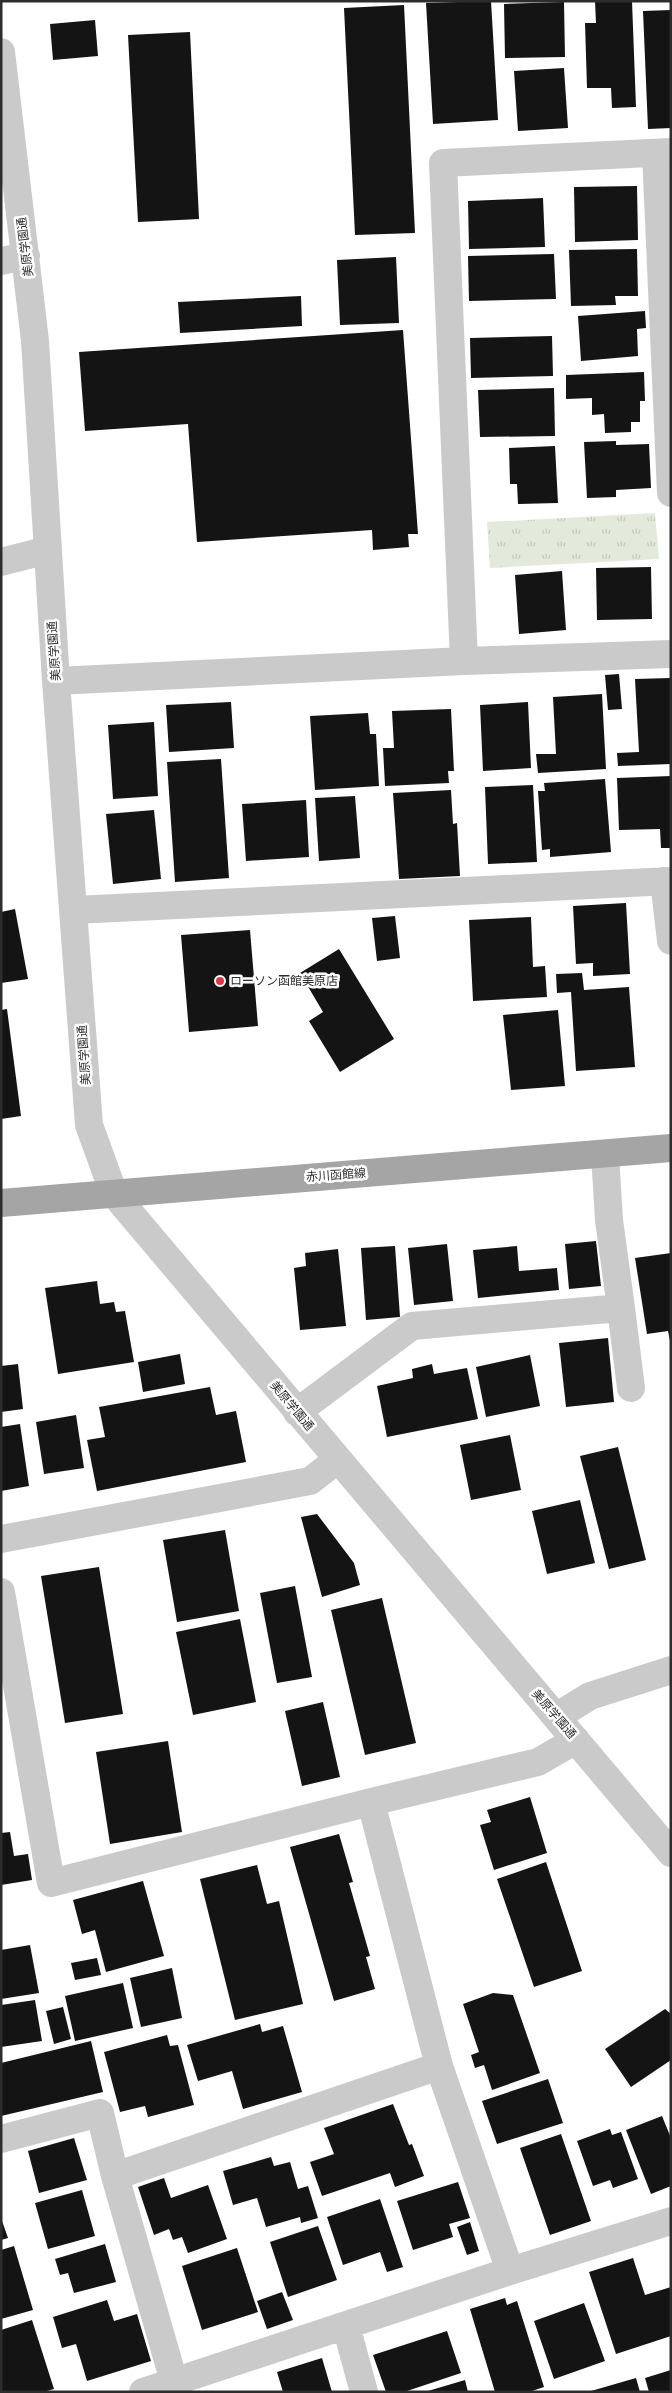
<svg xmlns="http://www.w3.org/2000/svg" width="672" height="2393" font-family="'Asap Condensed','Noto Sans JP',sans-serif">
  <defs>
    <pattern id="park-tufts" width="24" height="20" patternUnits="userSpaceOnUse" patternTransform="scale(1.25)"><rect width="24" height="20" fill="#e3eadb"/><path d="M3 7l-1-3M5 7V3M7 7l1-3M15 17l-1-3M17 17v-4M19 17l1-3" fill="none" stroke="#c3c9bc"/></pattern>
  </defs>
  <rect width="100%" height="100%" fill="#fff"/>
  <path fill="url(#park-tufts)" d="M 655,513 L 659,559 L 490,568 L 487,522 Z"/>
  <path fill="#141414" d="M 491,1 L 498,120 L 433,124 L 426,3 Z
    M 595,1 L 632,1 L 636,107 L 612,108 L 611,88 L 587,88 L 585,23 L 596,23 Z
    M 564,2 L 565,57 L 505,58 L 504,4 Z
    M 404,5 L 415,233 L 355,235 L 344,8 Z
    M 671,10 L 671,128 L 648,129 L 643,11 Z
    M 95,20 L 98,56 L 53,60 L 50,24 Z
    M 190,32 L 199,219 L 138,222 L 128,35 Z
    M 564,68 L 568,128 L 518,131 L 514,71 Z
    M 637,186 L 638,240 L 575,242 L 574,187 Z
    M 543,198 L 545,247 L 469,249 L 468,201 Z
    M 637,249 L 638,296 L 615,296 L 616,305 L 571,306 L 569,250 Z
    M 554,254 L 556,299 L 469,301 L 468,256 Z
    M 396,257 L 399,323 L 340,325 L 337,260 Z
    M 301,296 L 302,326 L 180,333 L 178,302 Z
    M 645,311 L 646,328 L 637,329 L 638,356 L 581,361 L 578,316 Z
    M 403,330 L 418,534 L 408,534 L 409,547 L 373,550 L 372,530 L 197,542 L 188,424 L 85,431 L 79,352 Z
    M 552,336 L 553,376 L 471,378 L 470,338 Z
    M 644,372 L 645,401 L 640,401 L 640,422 L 631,422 L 631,432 L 605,433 L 604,414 L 592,415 L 592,398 L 566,399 L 566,375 Z
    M 554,388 L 555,436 L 480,437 L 478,390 Z
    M 616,441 L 616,445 L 649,444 L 651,488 L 616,490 L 616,497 L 587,498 L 584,442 Z
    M 555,446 L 558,503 L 518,504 L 517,484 L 510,484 L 509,448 Z
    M 651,567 L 652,619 L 597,620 L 596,568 Z
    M 562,571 L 566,630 L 519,634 L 515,575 Z
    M 619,674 L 622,709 L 608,710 L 605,675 Z
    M 671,678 L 671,764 L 618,766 L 617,753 L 639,752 L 635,679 Z
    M 602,694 L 606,769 L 538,773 L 536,754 L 556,754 L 553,697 Z
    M 231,702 L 234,748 L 169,752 L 166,705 Z
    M 528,702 L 531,768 L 483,771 L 480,705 Z
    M 451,709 L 454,771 L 448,771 L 449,783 L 385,786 L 383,748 L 394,748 L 392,711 Z
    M 368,713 L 370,734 L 376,734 L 379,786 L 315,790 L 310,716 Z
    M 154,722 L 158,796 L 113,799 L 108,725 Z
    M 221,759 L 229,878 L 175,882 L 167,762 Z
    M 671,776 L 671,848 L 661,848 L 660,829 L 619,830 L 617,778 Z
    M 605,779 L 611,852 L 550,857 L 550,849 L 542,850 L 538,791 L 545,791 L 544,783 Z
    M 533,785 L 537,862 L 488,864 L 485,787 Z
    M 451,790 L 453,824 L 457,823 L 460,876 L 399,879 L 393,793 Z
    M 355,796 L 360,858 L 319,861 L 315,798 Z
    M 306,800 L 309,857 L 246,861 L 242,804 Z
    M 154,810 L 161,879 L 113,884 L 106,814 Z
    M 626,903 L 630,974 L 593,976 L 593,963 L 576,964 L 573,906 Z
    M 15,909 L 28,979 L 1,983 L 1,912 Z
    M 395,916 L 400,958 L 377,961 L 372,918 Z
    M 531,917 L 533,967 L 545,966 L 547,997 L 473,1001 L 469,920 Z
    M 250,930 L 258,1026 L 189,1032 L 181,935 Z
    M 339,949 L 394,1039 L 340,1072 L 309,1021 L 323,1012 L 300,973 Z
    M 582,973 L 584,990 L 629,987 L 635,1067 L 576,1071 L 571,992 L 557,993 L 556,974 Z
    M 7,1009 L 21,1116 L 1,1119 L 1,1010 Z
    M 558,1010 L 565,1086 L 511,1090 L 503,1015 Z
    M 596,1241 L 601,1286 L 569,1289 L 565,1244 Z
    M 447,1244 L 453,1301 L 414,1305 L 408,1248 Z
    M 395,1246 L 400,1317 L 366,1320 L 361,1248 Z
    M 517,1246 L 519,1271 L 557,1268 L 559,1290 L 478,1298 L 473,1250 Z
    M 338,1249 L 346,1326 L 300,1330 L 294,1268 L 306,1266 L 305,1253 Z
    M 671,1253 L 671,1341 L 670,1341 L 668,1331 L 647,1334 L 635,1258 Z
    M 97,1281 L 100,1304 L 114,1302 L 116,1312 L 125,1311 L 134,1362 L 58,1374 L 45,1288 Z
    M 608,1338 L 614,1402 L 566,1407 L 559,1343 Z
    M 180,1354 L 185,1384 L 143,1392 L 138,1362 Z
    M 530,1355 L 540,1406 L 486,1417 L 476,1367 Z
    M 18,1364 L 23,1409 L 1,1412 L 1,1366 Z
    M 432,1364 L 434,1374 L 467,1368 L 478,1419 L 387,1437 L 377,1386 L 413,1378 L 412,1369 Z
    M 210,1387 L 216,1415 L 236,1411 L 246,1462 L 97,1491 L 87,1440 L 105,1437 L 99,1407 Z
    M 76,1415 L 84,1468 L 44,1474 L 36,1422 Z
    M 20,1424 L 29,1486 L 1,1491 L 1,1427 Z
    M 510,1435 L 521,1490 L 471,1500 L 460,1445 Z
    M 618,1447 L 646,1560 L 609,1569 L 580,1456 Z
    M 580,1500 L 595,1563 L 547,1574 L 532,1511 Z
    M 317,1514 L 354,1563 L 360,1585 L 322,1597 L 301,1517 Z
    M 225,1530 L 239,1611 L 177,1622 L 163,1540 Z
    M 99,1567 L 123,1714 L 65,1723 L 41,1576 Z
    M 295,1586 L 312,1677 L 277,1683 L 260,1593 Z
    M 382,1598 L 416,1743 L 365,1755 L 331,1610 Z
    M 240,1619 L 256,1702 L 193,1715 L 176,1632 Z
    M 323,1702 L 340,1777 L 302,1786 L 285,1711 Z
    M 168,1741 L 182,1832 L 110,1844 L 96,1752 Z
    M 530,1797 L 547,1853 L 494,1870 L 480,1825 L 491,1822 L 487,1810 Z
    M 10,1832 L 14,1856 L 28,1854 L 32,1880 L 1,1885 L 1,1833 Z
    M 339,1834 L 353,1882 L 349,1883 L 370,1956 L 366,1957 L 375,1989 L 334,2001 L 290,1847 Z
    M 546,1862 L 582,1971 L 534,1987 L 497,1879 Z
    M 257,1865 L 267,1904 L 279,1901 L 303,2004 L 235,2020 L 200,1879 Z
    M 143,1881 L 164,1956 L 106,1972 L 95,1930 L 82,1934 L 73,1900 Z
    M 30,1945 L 39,1993 L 1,1999 L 1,1950 Z
    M 97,1958 L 101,1975 L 75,1980 L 71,1963 Z
    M 172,1968 L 182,2018 L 141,2027 L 130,1978 Z
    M 123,1983 L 133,2028 L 75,2041 L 65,1996 Z
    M 493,1993 L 513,1995 L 540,2073 L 492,2090 L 484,2065 L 475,2068 L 471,2055 L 479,2052 L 463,2004 Z
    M 35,2000 L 42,2041 L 1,2047 L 1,2005 Z
    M 63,2007 L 71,2039 L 54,2044 L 46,2011 Z
    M 665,2009 L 671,2014 L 671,2060 L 631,2087 L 605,2049 Z
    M 260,2024 L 262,2032 L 283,2026 L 302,2092 L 243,2109 L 232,2071 L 198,2081 L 187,2045 Z
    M 167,2035 L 170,2046 L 178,2045 L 194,2105 L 148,2117 L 145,2106 L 120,2112 L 104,2052 Z
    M 91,2041 L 103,2092 L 1,2116 L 1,2063 Z
    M 548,2079 L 563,2123 L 497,2144 L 482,2101 Z
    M 393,2104 L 409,2145 L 412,2144 L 424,2176 L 395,2187 L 390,2173 L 322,2196 L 310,2162 L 334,2154 L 324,2128 Z
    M 662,2116 L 671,2138 L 671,2186 L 651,2194 L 626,2130 Z
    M 610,2129 L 612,2135 L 621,2132 L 638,2179 L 613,2188 L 610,2180 L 593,2186 L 577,2141 Z
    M 561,2134 L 591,2221 L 550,2235 L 520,2148 Z
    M 74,2138 L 87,2180 L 39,2193 L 28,2151 Z
    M 271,2157 L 274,2166 L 290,2162 L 298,2189 L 308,2186 L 318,2218 L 301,2223 L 300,2217 L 266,2227 L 257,2198 L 233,2205 L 223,2171 Z
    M 164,2178 L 171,2198 L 208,2185 L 227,2239 L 188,2253 L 182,2237 L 173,2240 L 169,2229 L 154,2235 L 138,2187 Z
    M 458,2182 L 470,2218 L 449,2224 L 453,2237 L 413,2250 L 397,2201 Z
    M 82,2190 L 95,2236 L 48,2249 L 35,2203 Z
    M 380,2199 L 403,2267 L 387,2272 L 380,2252 L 343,2265 L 327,2217 Z
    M 1,2218 L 8,2238 L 1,2240 Z
    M 470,2222 L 479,2251 L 467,2255 L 457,2227 Z
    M 318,2226 L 337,2280 L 288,2297 L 270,2242 Z
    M 105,2244 L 116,2282 L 74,2293 L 68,2273 L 60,2275 L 55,2259 Z
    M 14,2246 L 33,2310 L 1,2319 L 1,2250 Z
    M 237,2248 L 258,2312 L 202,2330 L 182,2266 Z
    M 633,2258 L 645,2295 L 671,2287 L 671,2336 L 616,2354 L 589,2272 Z
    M 282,2292 L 293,2320 L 267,2329 L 257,2301 Z
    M 505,2298 L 507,2305 L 517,2301 L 544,2387 L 529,2392 L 495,2392 L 470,2309 Z
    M 107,2300 L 114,2321 L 137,2314 L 151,2361 L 87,2381 L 76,2344 L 62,2348 L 53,2317 Z
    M 584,2303 L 605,2361 L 554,2379 L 534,2321 Z
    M 32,2320 L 54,2389 L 43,2392 L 2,2392 L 1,2330 Z
    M 447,2331 L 461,2373 L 404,2392 L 386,2392 L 373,2355 Z
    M 322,2358 L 332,2392 L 283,2392 L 277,2372 Z
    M 671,2370 L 671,2392 L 649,2392 L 645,2378 Z
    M 636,2378 L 640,2392 L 591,2392 L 591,2391 Z
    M 465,2380 L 468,2392 L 428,2392 L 428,2391 Z"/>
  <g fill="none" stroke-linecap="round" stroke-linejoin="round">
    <path stroke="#cacaca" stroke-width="28" d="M 1,52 L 35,341 L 56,681 L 89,1125 L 114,1194 L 671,1853
      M 656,153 L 671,493
      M 1,261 L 26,256
      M 1,562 L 48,550
      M 464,661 L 443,163 L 671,152
      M 56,681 L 464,661 L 671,654
      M 664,881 L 671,941
      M 74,910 L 671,881
      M 621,1308 L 631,1388
      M 297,1412 L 412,1326 L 621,1308 L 609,1220 L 605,1154
      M 1,1539 L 310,1481 L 337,1460
      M 1,1592 L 51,1883 L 371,1802 L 538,1762 L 576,1740
      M 556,1717 L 590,1696 L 671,1670
      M 371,1802 L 439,2066 L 510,2271
      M 1,2139 L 100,2113 L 115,2176 L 177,2392
      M 115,2176 L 439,2066
      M 346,2326 L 364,2392
      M 143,2392 L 510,2271 L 671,2221"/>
    <path stroke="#a5a5a5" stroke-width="28" d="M 1,1203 L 671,1148"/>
  </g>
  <circle fill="#db3847" stroke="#fff" stroke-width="2" cx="220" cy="981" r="5"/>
  <g text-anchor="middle" stroke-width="5" stroke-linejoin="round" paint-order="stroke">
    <g font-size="12" fill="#2d2d2d" stroke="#fff">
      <text transform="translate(25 247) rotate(-97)" y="4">美原学園通</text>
      <text transform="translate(54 651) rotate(-94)" y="4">美原学園通</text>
      <text transform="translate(84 1055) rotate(-94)" y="4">美原学園通</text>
      <text transform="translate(336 1175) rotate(-4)" y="4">赤川函館線</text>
      <text transform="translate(292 1406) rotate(50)" y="4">美原学園通</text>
      <text transform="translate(554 1714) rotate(49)" y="4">美原学園通</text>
    </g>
    <g font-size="12" fill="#2d2d2d" stroke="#fff" text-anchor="start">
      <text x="230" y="985">ローソン函館美原店</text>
    </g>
  </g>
  <rect width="672" height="2393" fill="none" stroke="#2d2d2d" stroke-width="5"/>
</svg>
